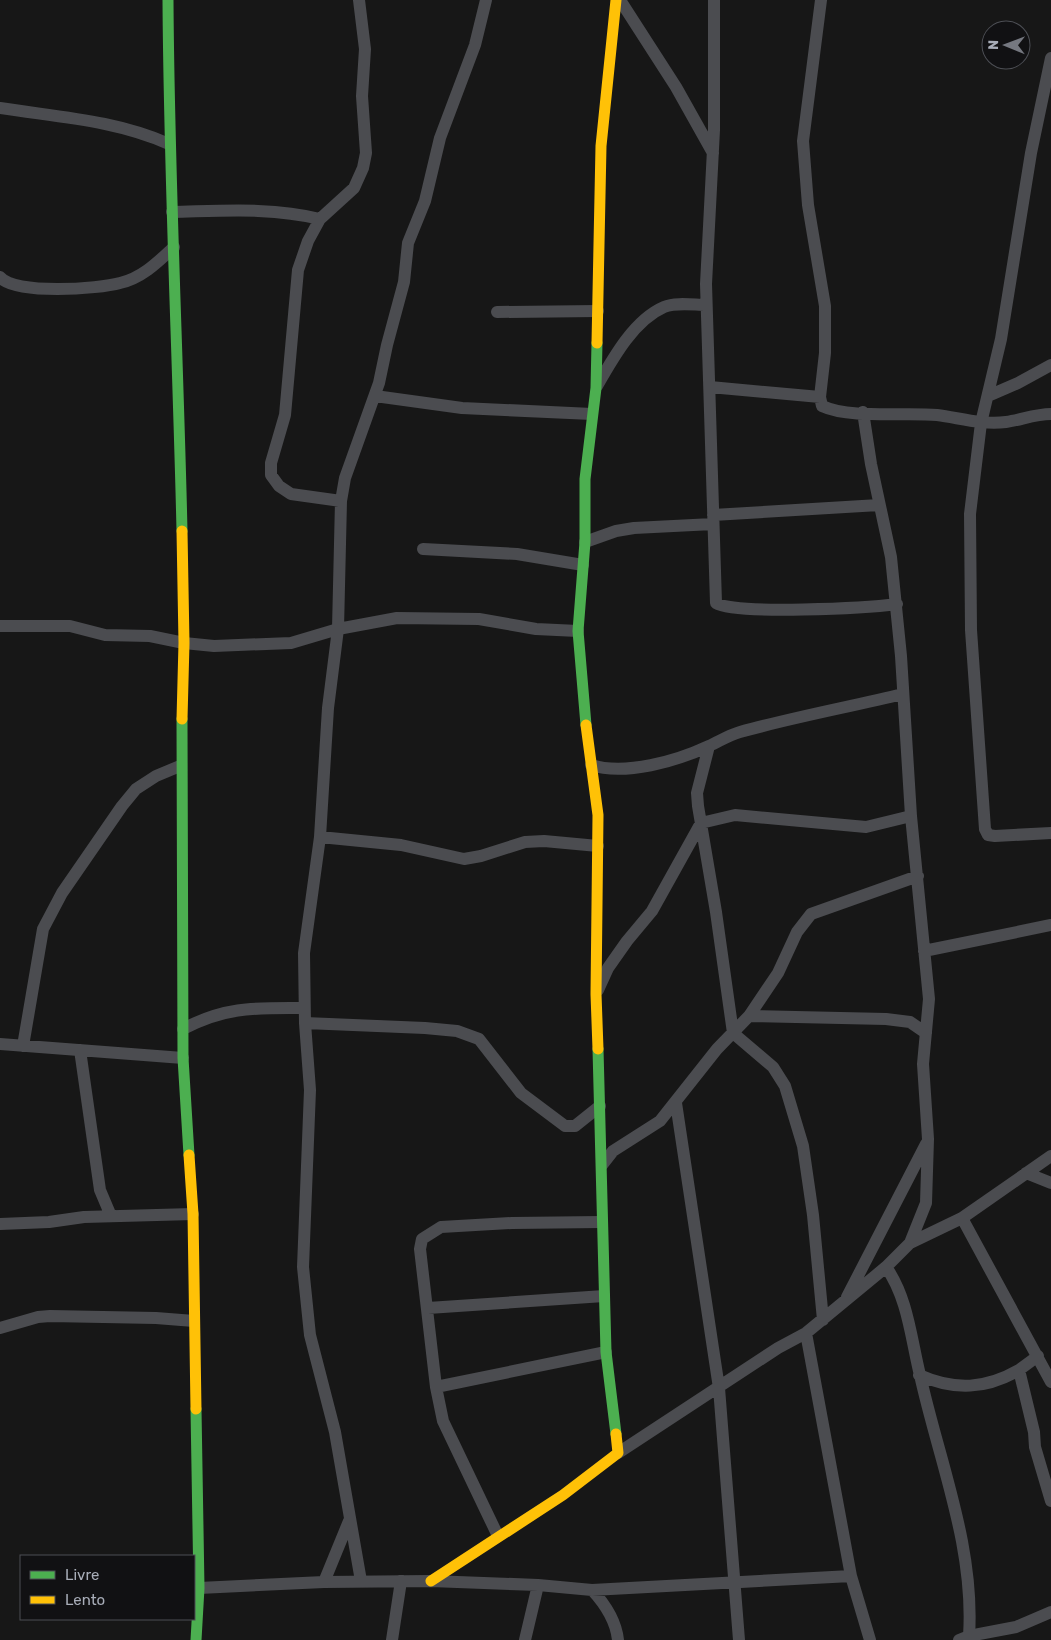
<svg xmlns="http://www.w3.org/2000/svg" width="1051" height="1640" font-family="Rubik,sans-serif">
  <rect width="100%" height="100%" fill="#171717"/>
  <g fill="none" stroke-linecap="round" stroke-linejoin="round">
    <path stroke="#4b4c50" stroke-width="12" d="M 620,0 L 676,87 L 713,153
      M 714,0 L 714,130 L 706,284 L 716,603 C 736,615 868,608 897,604
      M 821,0 L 803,141 L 808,205 L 825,306 L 825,353 L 820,397 L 822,406 C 850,419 905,412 937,415 C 960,418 982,425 1006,422 C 1021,420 1035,414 1051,414
      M 1051,58 L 1031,153 L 1001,339 L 981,423 L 970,514 L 971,630 L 985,829 L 988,835 L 995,836 L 1051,833
      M 0,108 C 57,117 115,120 169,144
      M 172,212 C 222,211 271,207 320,219
      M 0,277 C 14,295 99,289 120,283 C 142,278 158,262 174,247
      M 497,312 L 598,311
      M 597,386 C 613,358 634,320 664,307 C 676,302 694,305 706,305
      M 710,387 L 820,397
      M 375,396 L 462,408 L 592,414
      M 988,396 L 1018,383 L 1051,365
      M 341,501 L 291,494 L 279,486 L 271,475 L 271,463 L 285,415 L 298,270 L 308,241 L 320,219 L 354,188 L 363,168 L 366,153 L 362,96 L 365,49 L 359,0
      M 713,515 L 879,505
      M 585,542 L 616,531 L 634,528 L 713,524
      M 423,549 L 517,554 L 583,565
      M 0,626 L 70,626 L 105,635 L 150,636 L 184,643 L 214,646 L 291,643 L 338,629 L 397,618 L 479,619 L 536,629 L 578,631
      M 709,746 L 697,793 L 698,806 L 716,912 L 733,1033 L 773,1067 L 785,1086 L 803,1146 L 813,1215 L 823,1320
      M 591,765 C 625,776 677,761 709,746 C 720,741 729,735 740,732 C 794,717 849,707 903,694
      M 320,837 L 328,708 L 338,629 L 341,501 L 345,478 L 379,383 L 387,345 L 404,282 L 408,243 L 425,201 L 440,138 L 475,45 L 486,0
      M 924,951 L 1051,925
      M 598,990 L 608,968 L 627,941 L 652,911 L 701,823 L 735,815 L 866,827 L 911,816
      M 749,1016 L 886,1019 L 910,1022 L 926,1033
      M 305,1023 L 425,1028 L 457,1031 L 479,1039 L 521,1093 L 565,1126 L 575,1126 L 600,1106
      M 183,1029 C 226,1006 257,1008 304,1008
      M 0,1044 L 183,1058
      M 23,1046 L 43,929 L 62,893 L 122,806 L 136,789 L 156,776 L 180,766
      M 80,1050 L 100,1190 L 111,1216
      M 676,1103 L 719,1388 L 739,1640
      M 602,1165 L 613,1151 L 660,1121 L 717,1049 L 749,1016 L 778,973 L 797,932 L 811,914 L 918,876
      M 1026,1173 L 1051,1183
      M 962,1218 L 1051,1382
      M 0,1224 L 49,1222 L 84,1217 L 193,1214
      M 910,1243 L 962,1218 L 1051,1156
      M 886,1267 C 908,1298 911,1339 920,1375 C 939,1461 975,1547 969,1636
      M 847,1297 L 926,1144
      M 428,1308 L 604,1296
      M 0,1328 L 38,1317 L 50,1316 L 156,1318 L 194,1321
      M 806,1333 L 851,1576 L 870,1640
      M 1038,1356 L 1019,1370 L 1034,1432 L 1035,1447 L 1051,1501
      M 919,1375 C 955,1391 986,1389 1019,1370
      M 436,1387 L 606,1352
      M 618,1453 L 778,1348 L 806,1333 L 886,1267 L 910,1243 L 926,1203 L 928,1139 L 923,1064 L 929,999 L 911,816 L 901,656 L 891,557 L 871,464 L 863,412
      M 498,1536 L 443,1421 L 436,1387 L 420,1249 L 422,1239 L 441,1227 L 512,1223 L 601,1222
      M 361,1581 L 335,1432 L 310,1335 L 303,1267 L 310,1090 L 305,1023 L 304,953 L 320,837 L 401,845 L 464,859 L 481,856 L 525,842 L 544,841 L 598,846
      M 324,1582 L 349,1521
      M 199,1588 L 324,1582 L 431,1581 L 538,1585 L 592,1590 L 851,1576
      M 592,1590 C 605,1604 616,1621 618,1640
      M 392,1640 L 401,1581
      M 525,1640 L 538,1585
      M 959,1640 L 969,1636 L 1016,1627 L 1051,1612"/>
    <path stroke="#4caf50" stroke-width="11" d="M 168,0 C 169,177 178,354 182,531
      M 182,719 L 183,1058 L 189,1155
      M 586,725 L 578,631 L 585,542 L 585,479 L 596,388 L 597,343
      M 598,1049 L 606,1352 L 616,1434
      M 196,1640 L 199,1588 L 196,1409"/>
    <path stroke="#ffc107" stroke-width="11" d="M 597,343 L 601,146 L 616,0
      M 182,719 L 184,643 L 182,531
      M 586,725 L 598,815 L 596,994 L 598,1049
      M 189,1155 L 193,1214 L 196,1409
      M 431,1581 L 563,1495 L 618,1453 L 616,1434"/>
  </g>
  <rect x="20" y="1555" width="175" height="65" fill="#111113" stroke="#4d4f55"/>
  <rect x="30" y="1571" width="25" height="8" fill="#4caf50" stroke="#4d4f55"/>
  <text x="65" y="1580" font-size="15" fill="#a8adb8">Livre</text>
  <rect x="30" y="1596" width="25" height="8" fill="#ffc107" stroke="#4d4f55"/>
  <text x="65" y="1605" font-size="15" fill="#a8adb8">Lento</text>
  <g transform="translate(1006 45) rotate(271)"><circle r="24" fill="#111113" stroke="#4d4f55"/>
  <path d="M0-4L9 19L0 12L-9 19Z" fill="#757880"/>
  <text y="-8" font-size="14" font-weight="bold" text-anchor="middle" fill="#a8adb8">N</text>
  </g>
</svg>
